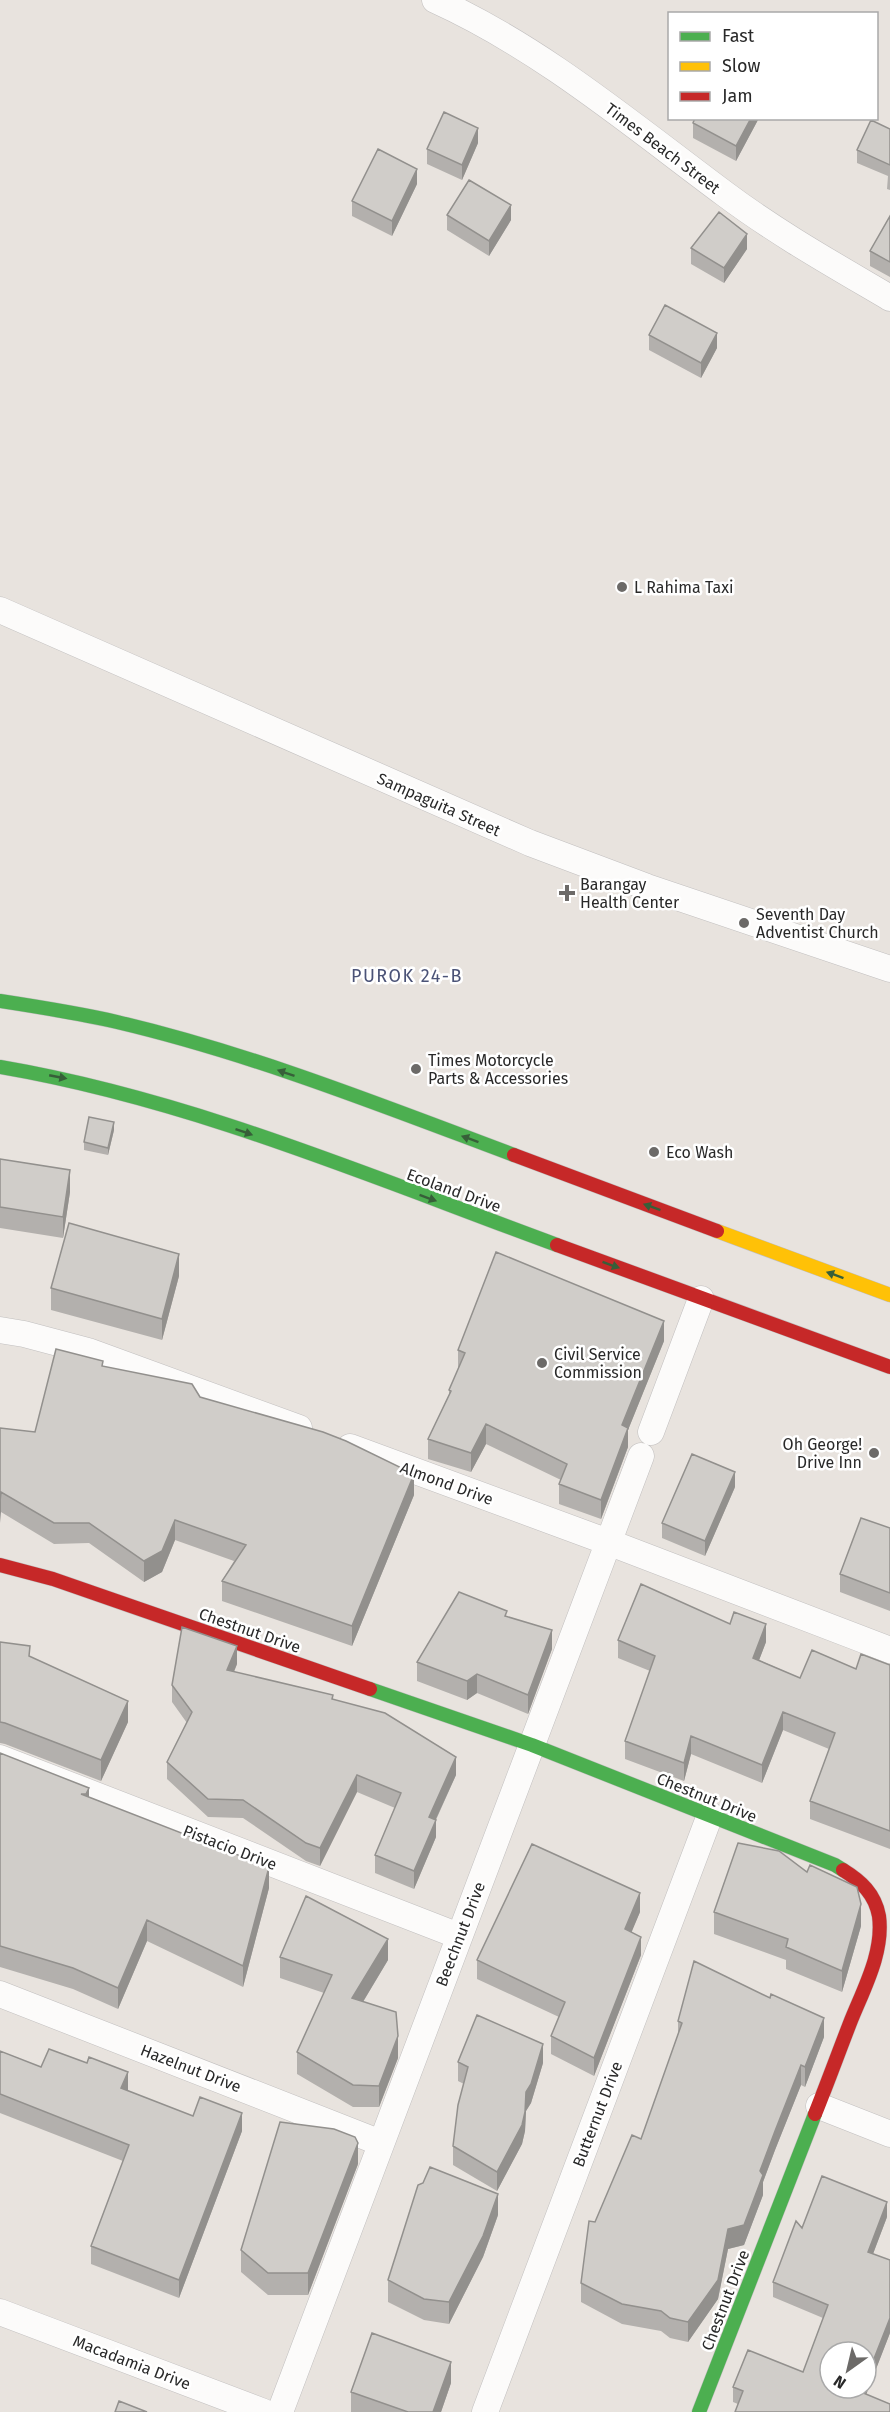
<svg xmlns="http://www.w3.org/2000/svg" width="890" height="2412" font-family="'Fira Sans',sans-serif">
  <rect width="100%" height="100%" fill="#e8e3de"/>
  <g fill="none" stroke-linecap="round" stroke-linejoin="round">
    <defs>
      <path id="street" d="M 435,0 C 541,48 632,125 725,194 C 777,233 834,265 890,298
        M 0,610 L 530,843 L 647,887 L 890,969
        M 0,1330 L 24,1334 L 88,1351 L 299,1428
        M 651,1432 L 701,1299
        M 350,1447 L 608,1542 L 890,1650
        M 0,1758 L 459,1936
        M 0,1994 L 381,2143
        M 819,2106 L 890,2134
        M 0,2312 L 264,2412
        M 280,2412 L 641,1456
        M 485,2412 L 710,1815"/>
      <path id="fast" d="M 0,1001 C 39,1007 78,1013 117,1022 C 253,1054 383,1106 514,1155
        M 0,1067 C 193,1100 374,1178 557,1245
        M 370,1689 L 532,1745 L 835,1865 L 843,1870
        M 699,2412 L 815,2114"/>
      <path id="slow" d="M 717,1231 L 890,1295"/>
      <path id="jam" d="M 514,1155 L 717,1231
        M 557,1245 L 890,1367
        M 0,1565 L 53,1579 L 370,1689
        M 815,2114 C 827,2084 838,2054 850,2023 C 863,1990 884,1953 879,1916 C 875,1894 861,1881 843,1870"/>
    </defs>
    <use href="#street" stroke="#c1bfbf" stroke-width="27"/>
    <use href="#fast" stroke="#c1bfbf" stroke-width="15"/>
    <use href="#slow" stroke="#c1bfbf" stroke-width="15"/>
    <use href="#jam" stroke="#c1bfbf" stroke-width="15"/>
    <use href="#street" stroke="#fcfbfa" stroke-width="26"/>
    <use href="#fast" stroke="#4caf50" stroke-width="14"/>
    <use href="#slow" stroke="#ffc107" stroke-width="14"/>
    <use href="#jam" stroke="#c62828" stroke-width="14"/>
  </g>
  <path fill="#b3b0ad" d="M 759,118 L 736,161 L 693,138 L 693,123 Z
    M 890,129 L 890,190 L 887,189 L 888,176 L 857,163 L 857,150 Z
    M 478,143 L 462,180 L 427,164 L 427,149 Z
    M 417,184 L 392,236 L 352,216 L 352,201 Z
    M 447,215 L 511,220 L 489,256 L 447,230 Z
    M 890,216 L 890,277 L 870,266 L 870,251 Z
    M 691,248 L 747,249 L 724,283 L 691,264 Z
    M 649,335 L 717,348 L 701,378 L 649,350 Z
    M 114,1130 L 108,1155 L 84,1150 L 84,1142 Z
    M 0,1159 L 70,1192 L 63,1238 L 0,1228 Z
    M 179,1276 L 162,1340 L 51,1310 L 51,1288 Z
    M 664,1341 L 628,1430 L 628,1447 L 601,1519 L 559,1504 L 559,1484 L 561,1480 L 486,1444 L 471,1472 L 428,1459 L 428,1439 L 449,1395 L 449,1390 L 458,1370 L 458,1350 Z
    M 103,1366 L 200,1397 L 414,1495 L 352,1646 L 222,1601 L 222,1581 L 234,1561 L 175,1540 L 162,1572 L 144,1582 L 89,1543 L 54,1544 L 1,1512 L 0,1428 L 35,1432 Z
    M 735,1487 L 705,1556 L 662,1538 L 662,1523 Z
    M 890,1528 L 890,1611 L 840,1592 L 840,1574 Z
    M 507,1617 L 552,1649 L 528,1714 L 477,1693 L 467,1700 L 417,1681 L 417,1662 Z
    M 618,1640 L 766,1642 L 759,1660 L 800,1678 L 856,1669 L 890,1665 L 890,1849 L 810,1819 L 810,1801 L 829,1749 L 783,1730 L 762,1783 L 691,1754 L 684,1781 L 625,1759 L 625,1741 L 650,1671 L 618,1658 Z
    M 0,1642 L 30,1657 L 128,1722 L 101,1781 L 5,1744 L 0,1743 Z
    M 237,1664 L 234,1672 L 333,1700 L 456,1775 L 436,1820 L 436,1837 L 414,1889 L 375,1873 L 375,1855 L 395,1808 L 357,1792 L 320,1866 L 306,1861 L 243,1818 L 208,1817 L 167,1779 L 167,1762 L 187,1723 L 172,1702 L 172,1685 Z
    M 0,1753 L 89,1788 L 89,1797 L 269,1888 L 243,1987 L 147,1941 L 118,2009 L 73,1989 L 0,1967 Z
    M 807,1872 L 861,1926 L 842,1992 L 786,1969 L 786,1960 L 714,1934 L 714,1912 Z
    M 640,1912 L 631,1932 L 641,1955 L 594,2076 L 551,2054 L 551,2036 L 559,2017 L 477,1979 L 477,1960 Z
    M 280,1957 L 388,1960 L 363,2002 L 398,2058 L 379,2107 L 353,2107 L 297,2074 L 297,2052 L 324,1993 L 280,1978 Z
    M 678,2021 L 824,2037 L 805,2087 L 801,2085 L 775,2150 L 763,2182 L 763,2195 L 744,2245 L 728,2249 L 718,2299 L 688,2342 L 670,2338 L 661,2331 L 622,2324 L 581,2302 L 581,2283 L 595,2222 L 641,2139 L 678,2034 Z
    M 0,2051 L 41,2067 L 127,2091 L 193,2116 L 242,2131 L 179,2298 L 91,2264 L 91,2246 L 123,2161 L 0,2113 Z
    M 458,2062 L 543,2063 L 531,2103 L 526,2111 L 525,2131 L 522,2144 L 497,2191 L 453,2165 L 453,2146 L 464,2084 L 458,2081 Z
    M 358,2164 L 308,2295 L 268,2295 L 241,2272 L 241,2250 Z
    M 498,2215 L 483,2257 L 449,2324 L 424,2320 L 388,2302 L 388,2280 Z
    M 887,2217 L 873,2254 L 890,2333 L 866,2394 L 738,2404 L 733,2402 L 733,2387 L 803,2372 L 823,2318 L 773,2297 L 773,2282 Z
    M 451,2383 L 441,2412 L 351,2412 L 351,2392 Z"/>
  <path fill="#92908d" d="M 751,118 L 759,118 L 736,161 L 736,146 Z
    M 478,128 L 478,143 L 462,180 L 462,165 Z
    M 417,169 L 417,184 L 392,236 L 392,221 Z
    M 511,205 L 511,220 L 489,256 L 489,241 Z
    M 747,234 L 747,249 L 724,283 L 724,268 Z
    M 717,333 L 717,348 L 701,378 L 701,363 Z
    M 114,1122 L 114,1130 L 108,1155 L 108,1148 Z
    M 70,1170 L 70,1192 L 63,1238 L 63,1217 Z
    M 179,1254 L 179,1276 L 162,1340 L 162,1319 Z
    M 664,1321 L 664,1341 L 628,1430 L 628,1447 L 601,1519 L 601,1500 L 622,1425 Z
    M 486,1424 L 486,1444 L 471,1472 L 471,1453 Z
    M 735,1472 L 735,1487 L 705,1556 L 705,1541 Z
    M 414,1474 L 414,1495 L 352,1646 L 352,1626 Z
    M 1,1492 L 1,1512 L 0,1523 L 0,1502 Z
    M 175,1520 L 175,1540 L 162,1572 L 144,1582 L 144,1561 Z
    M 766,1624 L 766,1642 L 753,1676 L 753,1658 Z
    M 552,1630 L 552,1649 L 528,1714 L 528,1695 Z
    M 237,1646 L 237,1664 L 227,1688 L 227,1670 Z
    M 477,1674 L 477,1693 L 467,1700 L 467,1681 Z
    M 128,1701 L 128,1722 L 101,1781 L 101,1760 Z
    M 783,1712 L 783,1730 L 762,1783 L 762,1765 Z
    M 691,1736 L 691,1754 L 684,1781 L 684,1763 Z
    M 456,1757 L 456,1775 L 429,1834 L 429,1817 Z
    M 357,1775 L 357,1792 L 320,1866 L 320,1848 Z
    M 89,1788 L 89,1809 L 86,1815 L 86,1794 Z
    M 436,1820 L 436,1837 L 414,1889 L 414,1871 Z
    M 269,1867 L 269,1888 L 243,1987 L 243,1966 Z
    M 640,1893 L 640,1912 L 625,1948 L 625,1929 Z
    M 861,1904 L 861,1926 L 842,1992 L 842,1971 Z
    M 147,1920 L 147,1941 L 118,2009 L 118,1988 Z
    M 641,1937 L 641,1955 L 594,2076 L 594,2058 Z
    M 388,1939 L 388,1960 L 352,2020 L 352,1998 Z
    M 824,2018 L 824,2037 L 805,2087 L 805,2067 Z
    M 398,2036 L 398,2058 L 379,2107 L 379,2086 Z
    M 543,2044 L 543,2063 L 531,2103 L 526,2111 L 525,2131 L 522,2144 L 497,2191 L 497,2172 Z
    M 801,2065 L 801,2085 L 775,2150 L 763,2182 L 763,2195 L 744,2245 L 728,2249 L 718,2299 L 688,2342 L 688,2322 L 728,2229 L 760,2171 L 775,2131 Z
    M 128,2072 L 128,2090 L 121,2107 L 121,2088 Z
    M 242,2113 L 242,2131 L 179,2298 L 179,2280 Z
    M 358,2143 L 358,2164 L 308,2295 L 308,2273 Z
    M 498,2194 L 498,2215 L 483,2257 L 449,2324 L 449,2302 Z
    M 887,2202 L 887,2217 L 868,2267 L 868,2252 Z
    M 890,2318 L 890,2333 L 861,2408 L 861,2392 L 862,2388 L 866,2388 L 866,2379 Z
    M 451,2362 L 451,2383 L 441,2412 L 433,2412 Z"/>
  <path fill="#d0cdc9" stroke="#92908d" stroke-width="1.5" d="M 444,112 L 478,128 L 462,165 L 427,149 Z
    M 695,118 L 751,118 L 736,146 L 693,123 Z
    M 871,120 L 890,129 L 890,165 L 857,150 Z
    M 378,149 L 417,169 L 392,221 L 352,201 Z
    M 469,180 L 511,205 L 489,241 L 447,215 Z
    M 719,212 L 747,234 L 724,268 L 691,248 Z
    M 890,216 L 890,262 L 870,251 Z
    M 665,305 L 717,333 L 701,363 L 649,335 Z
    M 89,1117 L 114,1122 L 108,1148 L 84,1142 Z
    M 0,1159 L 70,1170 L 63,1217 L 0,1207 Z
    M 69,1223 L 179,1254 L 162,1319 L 51,1288 Z
    M 496,1252 L 664,1321 L 622,1425 L 628,1428 L 601,1500 L 559,1484 L 567,1464 L 486,1424 L 471,1453 L 428,1439 L 451,1391 L 449,1390 L 465,1353 L 458,1350 Z
    M 56,1349 L 103,1361 L 102,1366 L 192,1384 L 200,1397 L 323,1432 L 346,1441 L 414,1474 L 352,1626 L 222,1581 L 246,1545 L 175,1520 L 162,1551 L 144,1561 L 89,1523 L 54,1523 L 1,1492 L 0,1502 L 0,1428 L 35,1432 Z
    M 692,1454 L 735,1472 L 705,1541 L 662,1523 Z
    M 861,1518 L 890,1528 L 890,1593 L 840,1574 Z
    M 641,1584 L 730,1624 L 734,1612 L 766,1624 L 753,1658 L 800,1678 L 812,1650 L 856,1669 L 861,1654 L 890,1665 L 890,1831 L 810,1801 L 835,1733 L 783,1712 L 762,1765 L 691,1736 L 684,1763 L 625,1741 L 655,1656 L 618,1640 Z
    M 459,1592 L 507,1611 L 505,1616 L 552,1630 L 528,1695 L 477,1674 L 467,1681 L 417,1662 Z
    M 182,1627 L 237,1646 L 227,1670 L 333,1695 L 332,1699 L 385,1713 L 456,1757 L 429,1817 L 436,1820 L 414,1871 L 375,1855 L 401,1793 L 357,1775 L 320,1848 L 306,1843 L 243,1800 L 208,1799 L 167,1762 L 192,1712 L 172,1685 Z
    M 0,1642 L 30,1646 L 29,1656 L 128,1701 L 101,1760 L 5,1723 L 0,1722 Z
    M 0,1753 L 89,1788 L 86,1794 L 81,1794 L 269,1867 L 243,1966 L 147,1920 L 118,1988 L 73,1968 L 0,1946 Z
    M 738,1843 L 779,1851 L 807,1872 L 810,1865 L 857,1887 L 861,1904 L 842,1971 L 786,1947 L 788,1939 L 714,1912 Z
    M 532,1844 L 640,1893 L 625,1929 L 641,1937 L 594,2058 L 551,2036 L 565,2002 L 477,1960 Z
    M 306,1896 L 388,1939 L 352,1998 L 396,2012 L 398,2036 L 379,2086 L 353,2085 L 297,2052 L 332,1975 L 280,1957 Z
    M 694,1961 L 770,1998 L 771,1994 L 824,2018 L 805,2067 L 801,2065 L 775,2131 L 760,2171 L 763,2175 L 744,2225 L 728,2229 L 718,2280 L 688,2322 L 670,2318 L 661,2311 L 622,2304 L 581,2283 L 589,2221 L 595,2222 L 632,2135 L 641,2139 L 682,2023 L 678,2021 Z
    M 477,2015 L 543,2044 L 531,2084 L 526,2092 L 525,2112 L 522,2125 L 497,2172 L 453,2146 L 458,2105 L 468,2067 L 458,2062 Z
    M 49,2049 L 87,2063 L 89,2057 L 128,2072 L 121,2088 L 193,2116 L 200,2097 L 242,2113 L 179,2280 L 91,2246 L 129,2145 L 0,2094 L 0,2051 L 41,2067 Z
    M 280,2122 L 334,2129 L 355,2137 L 358,2143 L 308,2273 L 268,2273 L 241,2250 Z
    M 430,2167 L 498,2194 L 483,2236 L 449,2302 L 424,2299 L 388,2280 L 418,2185 L 423,2183 Z
    M 822,2176 L 887,2202 L 868,2252 L 890,2260 L 890,2318 L 866,2379 L 866,2352 L 830,2352 L 830,2388 L 862,2388 L 861,2392 L 890,2404 L 890,2412 L 735,2412 L 743,2391 L 733,2387 L 748,2350 L 803,2372 L 828,2305 L 773,2282 L 796,2221 L 802,2228 Z
    M 372,2333 L 451,2362 L 433,2412 L 408,2412 L 351,2392 Z
    M 119,2401 L 147,2412 L 115,2412 Z"/>
  <defs><path id="oneway-solid" d="M-6-.8H1V-3.2L6.5 0L1 3.2V.8H-6Z" transform="scale(1.5)"/></defs>
  <g fill="#375f39">
    <use href="#oneway-solid" transform="translate(286 1073) rotate(-161)"/>
    <use href="#oneway-solid" transform="translate(58 1077) rotate(11)"/>
    <use href="#oneway-solid" transform="translate(244 1132) rotate(19)"/>
    <use href="#oneway-solid" transform="translate(470 1139) rotate(-160)"/>
    <use href="#oneway-solid" transform="translate(428 1198) rotate(20)"/>
    <use href="#oneway-solid" transform="translate(652 1207) rotate(-160)"/>
    <use href="#oneway-solid" transform="translate(611 1265) rotate(20)"/>
    <use href="#oneway-solid" transform="translate(835 1275) rotate(-160)"/>
  </g>
  <g fill="#6c6a68" stroke="#fff" stroke-width="2">
    <circle cx="622" cy="587" r="6"/>
    <path d="M564 884h6v6h6v6h-6v6h-6v-6h-6v-6h6z"/>
    <circle cx="744" cy="923" r="6"/>
    <circle cx="416" cy="1069" r="6"/>
    <circle cx="654" cy="1152" r="6"/>
    <circle cx="542" cy="1363" r="6"/>
    <circle cx="874" cy="1453" r="6"/>
  </g>
  <g text-anchor="middle" stroke-width="5" stroke-linejoin="round" paint-order="stroke">
    <g font-size="16" fill="#292929" stroke="#fff">
      <text transform="translate(663 148) rotate(37)" y="6">Times Beach Street</text>
      <text transform="translate(439 804) rotate(24)" y="6">Sampaguita Street</text>
      <text transform="translate(454 1190) rotate(20)" y="6">Ecoland Drive</text>
      <text transform="translate(447 1483) rotate(20)" y="6">Almond Drive</text>
      <text transform="translate(250 1630) rotate(19)" y="6">Chestnut Drive</text>
      <text transform="translate(707 1797) rotate(22)" y="6">Chestnut Drive</text>
      <text transform="translate(230 1847) rotate(21)" y="6">Pistacio Drive</text>
      <text transform="translate(460 1934) rotate(-69)" y="6">Beechnut Drive</text>
      <text transform="translate(191 2068) rotate(21)" y="6">Hazelnut Drive</text>
      <text transform="translate(597 2114) rotate(-69)" y="6">Butternut Drive</text>
      <text transform="translate(725 2300) rotate(-69)" y="6">Chestnut Drive</text>
      <text transform="translate(132 2362) rotate(21)" y="6">Macadamia Drive</text>
    </g>
    <g font-size="16" fill="#292929" stroke="#fff" text-anchor="start">
      <text x="634" y="593">L Rahima Taxi</text>
      <text x="580" y="890">Barangay<tspan x="580" dy="18">Health Center</tspan></text>
      <text x="756" y="920">Seventh Day<tspan x="756" dy="18">Adventist Church</tspan></text>
      <text x="428" y="1066">Times Motorcycle<tspan x="428" dy="18">Parts &amp; Accessories</tspan></text>
      <text x="666" y="1158">Eco Wash</text>
      <text x="554" y="1360">Civil Service<tspan x="554" dy="18">Commission</tspan></text>
      <text x="862" y="1450" text-anchor="end">Oh George!<tspan x="862" dy="18">Drive Inn</tspan></text>
    </g>
    <g font-size="18" letter-spacing="1.5" fill="#4b5377" stroke="#fff">
      <text x="407" y="982">PUROK 24-B</text>
    </g>
  </g>
  <rect x="668" y="12" width="210" height="108" fill="#ffffff" stroke="#a9a9a9" stroke-width="1.5"/>
  <rect x="680" y="32" width="30" height="9" fill="#4caf50" stroke="#a9a9a9" stroke-width="1.5"/>
  <text x="722" y="42" font-size="18" fill="#292929">Fast</text>
  <rect x="680" y="62" width="30" height="9" fill="#ffc107" stroke="#a9a9a9" stroke-width="1.5"/>
  <text x="722" y="72" font-size="18" fill="#292929">Slow</text>
  <rect x="680" y="92" width="30" height="9" fill="#c62828" stroke="#a9a9a9" stroke-width="1.5"/>
  <text x="722" y="102" font-size="18" fill="#292929">Jam</text>
  <g transform="translate(848 2370) rotate(214)"><circle r="28" fill="#ffffff" stroke="#a9a9a9" stroke-width="1.5"/>
  <path d="M0-4.5L10 22L0 15L-10 22Z" fill="#6c6a68"/>
  <text y="-9" font-size="16" font-weight="bold" text-anchor="middle" fill="#292929">N</text>
  </g>
</svg>
